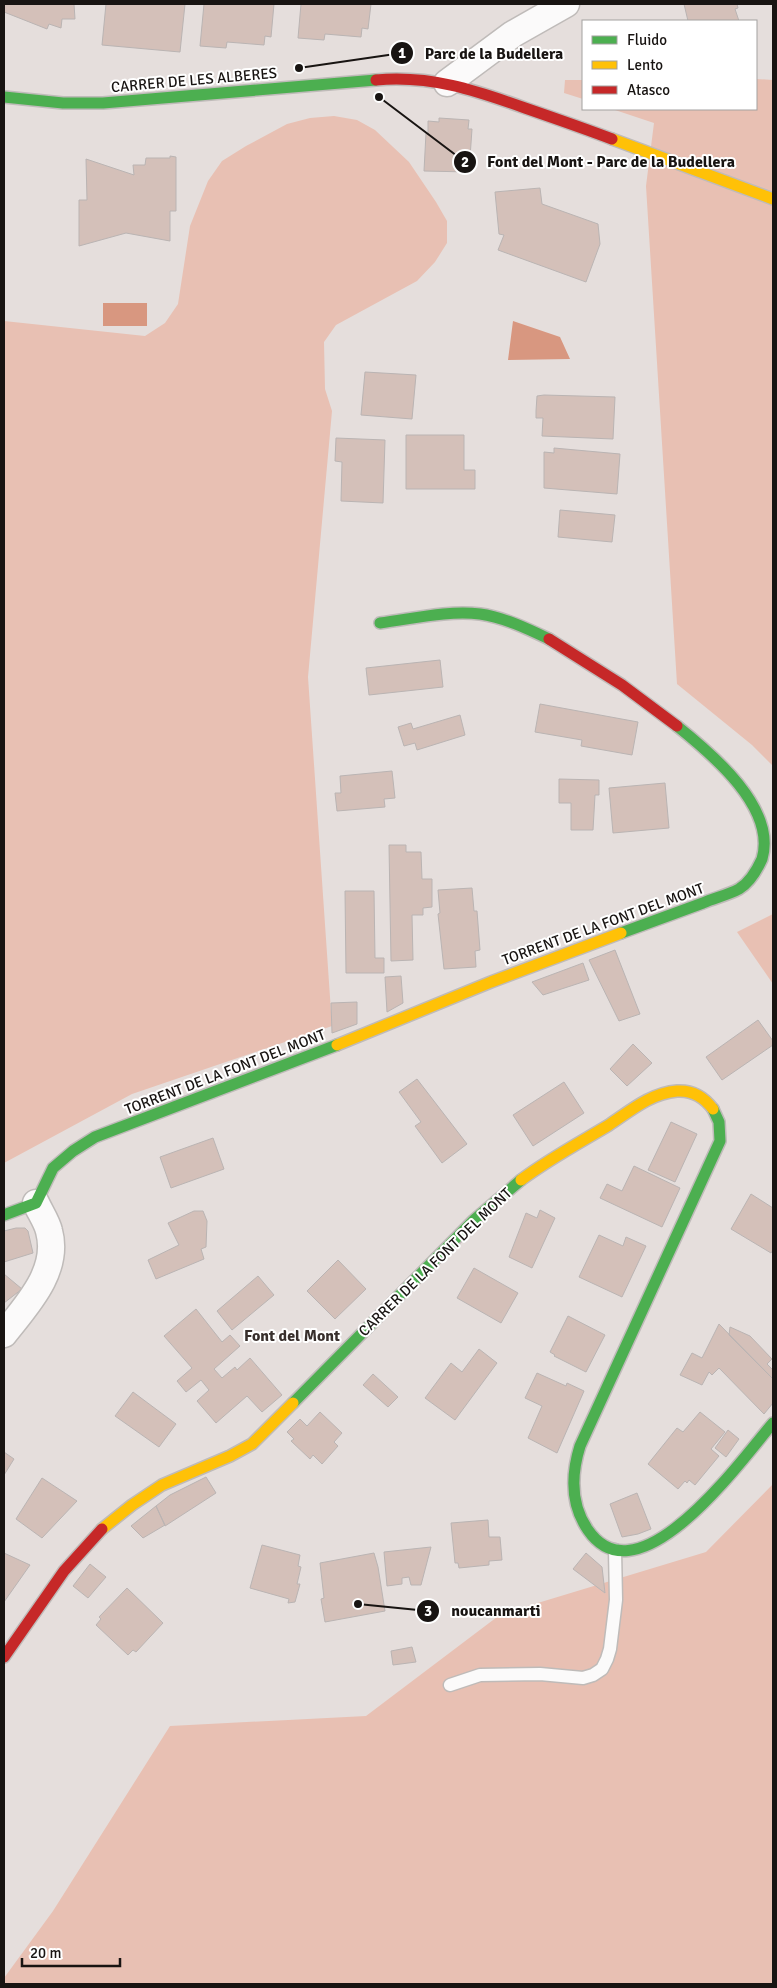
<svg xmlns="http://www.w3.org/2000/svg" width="777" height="1988" font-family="Signika,sans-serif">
  <rect width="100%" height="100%" fill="#e5dedc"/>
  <path fill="#e8c0b3" d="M 756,79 L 773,80 L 773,766 L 752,745 L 677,684 L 646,186 L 654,123 L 612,109 L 756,109 Z
    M 565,80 L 583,80 L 583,99 L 564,93 Z
    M 334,116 L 357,120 L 375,130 L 409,162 L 436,202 L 447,221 L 447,243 L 435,262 L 417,281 L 336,325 L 324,342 L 325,389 L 332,411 L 308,677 L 332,1026 L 132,1094 L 4,1163 L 4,321 L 145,336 L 165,323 L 178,304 L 190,226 L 208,181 L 222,161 L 246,146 L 287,124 L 310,118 Z
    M 773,914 L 773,984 L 737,932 Z
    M 773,1484 L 773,1984 L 4,1984 L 4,1978 L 53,1911 L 170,1726 L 366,1716 L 501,1614 L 706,1552 Z"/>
  <path fill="#d89780" d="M 103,303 L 147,303 L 147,326 L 103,326 Z
    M 513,321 L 560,337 L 570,359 L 508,360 Z"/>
  <path fill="#d4c0b9" stroke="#bab4b3" d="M 4,4 L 74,4 L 75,19 L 62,19 L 61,28 L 49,24 L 47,29 L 4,12 Z
    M 106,4 L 185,4 L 180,52 L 102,45 Z
    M 204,4 L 274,4 L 271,37 L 265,36 L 264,45 L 227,42 L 226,48 L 200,46 Z
    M 301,4 L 371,4 L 368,29 L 362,28 L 361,37 L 325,34 L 324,40 L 298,38 Z
    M 684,4 L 737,4 L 738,8 L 735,9 L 739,21 L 688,21 Z
    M 439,118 L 469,120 L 468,129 L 472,129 L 469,172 L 424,171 L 426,133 L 428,134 L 428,121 L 439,122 Z
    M 170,156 L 176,157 L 176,211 L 170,211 L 170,241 L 126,233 L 79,246 L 79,200 L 87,200 L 86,159 L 134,175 L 133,165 L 145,165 L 146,158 L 170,158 Z
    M 540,188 L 542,204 L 598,224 L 600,244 L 586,282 L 498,250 L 504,235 L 499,234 L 495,192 Z
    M 365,372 L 416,375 L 412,419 L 361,415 Z
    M 544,395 L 615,397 L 613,439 L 542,436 L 543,418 L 536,418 L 536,411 L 537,396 Z
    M 406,435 L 464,435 L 464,470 L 475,470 L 475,489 L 406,489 Z
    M 336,438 L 385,440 L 383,503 L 341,501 L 342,462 L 335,461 Z
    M 554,448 L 620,454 L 617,494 L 544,488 L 544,452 L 554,453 Z
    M 560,510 L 615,515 L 612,542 L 558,537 Z
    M 440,660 L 443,687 L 369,695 L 366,668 Z
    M 540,704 L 638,722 L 632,755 L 581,746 L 582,740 L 535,732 Z
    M 460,715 L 465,735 L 417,750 L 415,743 L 404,746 L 398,727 L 411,723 L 413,729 Z
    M 392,771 L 395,798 L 384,799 L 385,807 L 337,811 L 335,793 L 341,793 L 340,776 Z
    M 559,779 L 599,780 L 599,795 L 595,795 L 593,830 L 571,830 L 571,803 L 559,803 Z
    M 665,783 L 669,828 L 613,833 L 609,788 Z
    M 389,845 L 406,845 L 406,852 L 421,852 L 422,879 L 432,879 L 432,907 L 423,908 L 423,915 L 412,915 L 413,960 L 391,961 Z
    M 472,888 L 474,911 L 477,911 L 480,950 L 475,951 L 476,967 L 444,969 L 438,914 L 440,913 L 438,890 Z
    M 345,891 L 374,891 L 375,958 L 384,958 L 384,973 L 346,973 Z
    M 615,950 L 640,1014 L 619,1021 L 589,960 Z
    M 583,963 L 589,980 L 543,995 L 532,982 Z
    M 401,976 L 403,1003 L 387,1012 L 385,977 Z
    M 357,1002 L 357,1024 L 332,1033 L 331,1003 Z
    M 758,1020 L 773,1041 L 773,1045 L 722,1080 L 706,1057 Z
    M 633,1044 L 652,1063 L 627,1086 L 610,1069 Z
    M 417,1079 L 467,1144 L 442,1163 L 415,1126 L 421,1122 L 399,1092 Z
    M 564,1082 L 584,1113 L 533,1146 L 513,1115 Z
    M 671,1122 L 697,1134 L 675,1182 L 648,1170 Z
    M 213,1138 L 224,1169 L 171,1188 L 160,1157 Z
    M 634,1166 L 680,1188 L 662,1227 L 600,1198 L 607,1184 L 622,1191 Z
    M 751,1194 L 773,1208 L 773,1250 L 771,1253 L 731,1229 Z
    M 540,1210 L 555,1218 L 532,1268 L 509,1257 L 526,1213 L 537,1218 Z
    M 194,1211 L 203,1211 L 207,1221 L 206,1247 L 201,1249 L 204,1259 L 156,1279 L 148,1260 L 179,1245 L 168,1223 Z
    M 16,1228 L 25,1228 L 28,1231 L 33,1253 L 4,1262 L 4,1231 Z
    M 599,1235 L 623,1246 L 626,1237 L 646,1246 L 622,1297 L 579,1277 Z
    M 338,1260 L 366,1289 L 335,1319 L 307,1291 Z
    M 474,1268 L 518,1293 L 501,1323 L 457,1298 Z
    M 4,1274 L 22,1289 L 4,1303 Z
    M 258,1276 L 274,1295 L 232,1330 L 217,1311 Z
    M 196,1309 L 222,1342 L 230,1335 L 240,1346 L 214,1369 L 222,1378 L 235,1367 L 237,1370 L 250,1358 L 282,1395 L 262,1412 L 247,1396 L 216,1423 L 197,1401 L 209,1390 L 201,1380 L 186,1392 L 177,1381 L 192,1368 L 164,1336 Z
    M 568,1316 L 605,1335 L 586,1372 L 554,1356 L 555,1355 L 550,1352 Z
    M 719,1324 L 773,1379 L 773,1403 L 764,1414 L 719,1368 L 712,1375 L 709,1372 L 702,1385 L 680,1375 L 692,1353 L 702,1358 Z
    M 730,1327 L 750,1336 L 772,1359 L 767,1364 L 773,1370 L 773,1379 L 729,1335 Z
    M 479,1349 L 497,1363 L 455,1420 L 425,1398 L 451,1363 L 462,1372 Z
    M 537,1373 L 566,1386 L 567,1383 L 584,1391 L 557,1453 L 528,1438 L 542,1406 L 525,1398 Z
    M 373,1374 L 398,1397 L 388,1407 L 363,1385 Z
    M 133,1392 L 176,1424 L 159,1447 L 115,1416 Z
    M 320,1412 L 342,1433 L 334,1442 L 338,1446 L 322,1464 L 313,1455 L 310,1459 L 291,1441 L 294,1439 L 287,1432 L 300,1419 L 307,1426 Z
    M 700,1412 L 725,1432 L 711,1449 L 719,1456 L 695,1485 L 689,1480 L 687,1483 L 685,1481 L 678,1489 L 648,1464 L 677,1428 L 683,1432 Z
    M 728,1430 L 739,1439 L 726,1457 L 715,1448 Z
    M 4,1452 L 14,1459 L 4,1475 Z
    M 206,1477 L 216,1493 L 165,1526 L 156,1506 L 170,1495 Z
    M 42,1478 L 77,1501 L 42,1538 L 16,1519 Z
    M 637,1493 L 651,1529 L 638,1534 L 622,1537 L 610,1504 Z
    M 156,1506 L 165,1525 L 143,1538 L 131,1526 Z
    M 488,1520 L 489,1537 L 500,1537 L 502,1560 L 489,1561 L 489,1565 L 459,1568 L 458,1563 L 455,1563 L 451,1523 Z
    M 262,1545 L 300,1555 L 298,1566 L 301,1567 L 297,1584 L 300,1584 L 295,1602 L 288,1603 L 289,1599 L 250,1588 Z
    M 431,1547 L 421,1585 L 411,1585 L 409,1577 L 402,1578 L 402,1584 L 387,1586 L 384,1552 Z
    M 4,1553 L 30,1565 L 4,1602 Z
    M 374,1553 L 378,1567 L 385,1611 L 325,1622 L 321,1599 L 324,1598 L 320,1563 Z
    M 586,1553 L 602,1567 L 605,1593 L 573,1569 Z
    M 90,1564 L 106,1577 L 88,1598 L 73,1586 Z
    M 127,1588 L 163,1623 L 136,1652 L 133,1650 L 128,1655 L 96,1625 L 101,1619 L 99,1617 Z
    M 412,1647 L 416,1662 L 393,1665 L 391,1651 Z"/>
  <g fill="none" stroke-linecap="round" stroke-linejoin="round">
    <defs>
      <path id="lane" d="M 450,1685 L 480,1675 L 540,1674 L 583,1678 L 593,1675 L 602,1669 L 607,1659 L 610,1649 L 616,1600 L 615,1550"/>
      <path id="street" d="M 447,83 L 513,34 L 566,4
        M 4,1334 C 26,1306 60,1271 49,1231 C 47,1222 40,1212 36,1203"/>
      <path id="fast" d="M 4,97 L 63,103 L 103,103 L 376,80
        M 380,623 C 412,619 448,610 480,614 C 503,617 528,629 549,639
        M 621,933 C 648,923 676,913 703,903 C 714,898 728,895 739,889 C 749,883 757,870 762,859 C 777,808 712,754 677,726
        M 713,1109 L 719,1122 L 720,1141 L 580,1446 C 571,1475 570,1504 588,1530 C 639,1604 742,1459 773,1423
        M 4,1215 L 36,1203 L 53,1168 L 73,1151 L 95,1137 L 337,1045
        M 293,1403 L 474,1220 L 521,1180"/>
      <path id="slow" d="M 612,139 L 773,199
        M 337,1045 L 491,982 L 621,933
        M 521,1180 C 549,1159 579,1143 609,1125 C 630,1111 651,1093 677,1091 C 692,1090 704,1097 713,1109
        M 102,1529 L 132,1505 L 162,1485 L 230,1456 L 252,1444 L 293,1403"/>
      <path id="jam" d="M 376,80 C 430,75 475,90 525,108 C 554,118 583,128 612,139
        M 549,639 L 622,685 L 677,726
        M 4,1657 L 64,1571 L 102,1529"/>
    </defs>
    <use href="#lane" stroke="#bfbbb9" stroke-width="15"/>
    <use href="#street" stroke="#bfbbb9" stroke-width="29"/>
    <use href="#fast" stroke="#bfbbb9" stroke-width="14"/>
    <use href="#slow" stroke="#bfbbb9" stroke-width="14"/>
    <use href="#jam" stroke="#bfbbb9" stroke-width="14"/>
    <use href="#lane" stroke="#fbfafa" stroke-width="12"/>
    <use href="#street" stroke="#fbfafa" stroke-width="26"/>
    <use href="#fast" stroke="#4caf50" stroke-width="11"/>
    <use href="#slow" stroke="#ffc107" stroke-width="11"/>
    <use href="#jam" stroke="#c62828" stroke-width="11"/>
  </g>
  <g text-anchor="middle" stroke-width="4" stroke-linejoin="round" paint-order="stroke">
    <g font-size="15" fill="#181412" stroke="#fff">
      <text transform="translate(194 80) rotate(-5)" y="5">CARRER DE LES ALBERES</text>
      <text transform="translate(603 924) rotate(-20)" y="5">TORRENT DE LA FONT DEL MONT</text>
      <text transform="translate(225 1072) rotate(-21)" y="5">TORRENT DE LA FONT DEL MONT</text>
      <text transform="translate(435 1262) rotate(-44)" y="5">CARRER DE LA FONT DEL MONT</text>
    </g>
    <g font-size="16" font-weight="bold" fill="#382f2c" stroke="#fff">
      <text x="292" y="1341">Font del Mont</text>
    </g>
  </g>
  <path fill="none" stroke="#181412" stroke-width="2" d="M299 68L402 53M379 97L465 162M358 1604L428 1611"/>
  <g fill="#181412" stroke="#fff" stroke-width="2">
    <circle cx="299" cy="68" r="5"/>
    <circle cx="379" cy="97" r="5"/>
    <circle cx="358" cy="1604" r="5"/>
    <circle cx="402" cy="53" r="12"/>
    <circle cx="465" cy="162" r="12"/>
    <circle cx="428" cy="1611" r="12"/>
  </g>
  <g font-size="15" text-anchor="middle" font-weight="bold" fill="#fff">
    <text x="402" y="58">1</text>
    <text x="465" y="167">2</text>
    <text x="428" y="1616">3</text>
  </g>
  <g font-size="16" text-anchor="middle" font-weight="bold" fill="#181412" stroke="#fff" stroke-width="4" stroke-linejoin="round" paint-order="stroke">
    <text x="494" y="59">Parc de la Budellera</text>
    <text x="611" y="167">Font del Mont - Parc de la Budellera</text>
    <text x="496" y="1616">noucanmarti</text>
  </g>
  <rect width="777" height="1988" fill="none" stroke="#181412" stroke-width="10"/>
  <rect x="582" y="20" width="175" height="90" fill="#ffffff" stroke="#a3a1a0"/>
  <rect x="592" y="36" width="25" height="8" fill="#4caf50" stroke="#a3a1a0"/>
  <text x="627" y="45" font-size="15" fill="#181412">Fluido</text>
  <rect x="592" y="61" width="25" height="8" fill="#ffc107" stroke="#a3a1a0"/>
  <text x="627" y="70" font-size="15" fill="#181412">Lento</text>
  <rect x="592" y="86" width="25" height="8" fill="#c62828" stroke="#a3a1a0"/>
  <text x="627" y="95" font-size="15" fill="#181412">Atasco</text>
  <path d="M22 1958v8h98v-8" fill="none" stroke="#181412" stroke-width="2.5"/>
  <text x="30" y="1958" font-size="15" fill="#181412" stroke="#ffffff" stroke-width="4" paint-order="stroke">20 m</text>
</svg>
